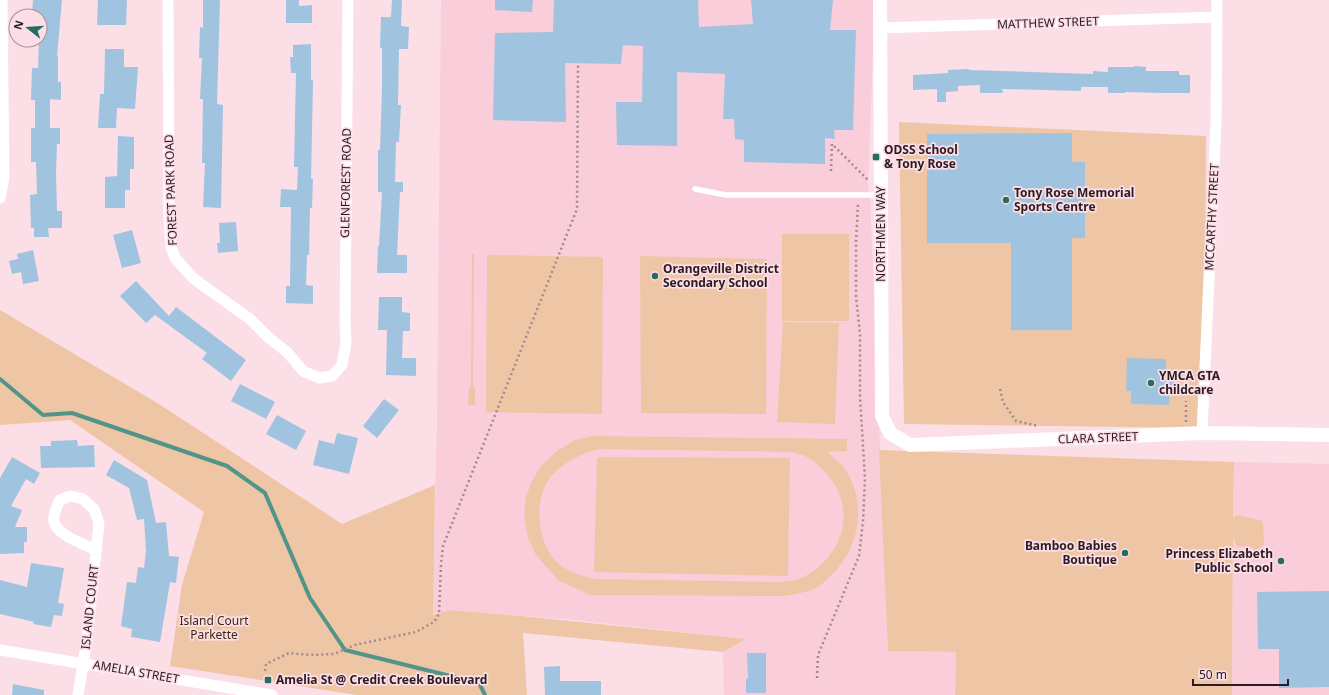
<svg xmlns="http://www.w3.org/2000/svg" width="1329" height="695" font-family="'Noto Sans',sans-serif">
  <rect width="100%" height="100%" fill="#fbdee6"/>
  <path fill="#f9cdd9" d="M 441,0 L 875,0 L 868,186 L 870,195 L 888,651 L 956,652 L 955,695 L 724,695 L 723,652 L 745,639 L 566,619 L 449,610 L 432,615 L 437,427 Z
    M 1234,462 L 1329,464 L 1329,695 L 1232,695 Z"/>
  <path fill="#eec6a6" fill-rule="evenodd" d="M 899,122 L 1206,136 L 1204,428 L 904,424 Z
    M 782,234 L 849,234 L 849,321 L 782,321 Z
    M 472,254 L 474,254 L 473,386 L 475,387 L 475,405 L 468,405 L 469,387 L 471,386 Z
    M 487,255 L 603,257 L 602,414 L 486,412 Z
    M 640,256 L 767,259 L 766,414 L 641,413 Z
    M 0,310 L 159,404 L 342,524 L 435,485 L 433,615 L 449,610 L 521,616 L 746,639 L 723,652 L 523,633 L 527,695 L 357,695 L 170,666 L 182,585 L 204,512 L 70,420 L 0,425 Z
    M 783,322 L 839,323 L 835,424 L 777,422 Z
    M 594,436 L 847,439 L 847,451 L 828,452 C 834,459 843,465 847,472 C 868,507 858,554 827,579 C 824,582 821,585 818,587 C 807,593 794,594 783,596 L 590,595 L 558,580 L 536,555 L 528,538 L 524,517 L 526,497 L 532,481 L 541,466 L 557,451 L 575,440 ZM 598,449 L 790,452 C 795,453 800,454 805,456 C 811,459 817,464 822,469 C 846,491 851,525 832,552 C 824,564 812,574 799,579 C 793,581 786,581 780,582 L 594,579 C 582,576 570,572 560,565 C 535,545 532,494 555,472 C 567,461 582,453 598,449 Z
    M 879,450 L 1234,462 L 1233,517 L 1237,515 L 1263,521 L 1264,545 L 1254,551 L 1253,547 L 1237,546 L 1233,537 L 1232,695 L 955,695 L 956,652 L 888,651 Z
    M 597,457 L 790,458 L 788,576 L 594,572 Z"/>
  <g fill="none" stroke-linecap="round" stroke-linejoin="round">
    <path stroke="#519589" stroke-width="4" d="M 0,379 L 43,415 L 72,413 L 227,466 L 265,493 L 310,598 L 345,650 L 479,683 L 485,695"/>
  </g>
  <path fill="#a0c4df" d="M 33,0 L 62,0 L 57,56 L 58,56 L 58,82 L 61,82 L 61,100 L 50,99 L 50,128 L 60,128 L 60,144 L 57,144 L 56,173 L 57,211 L 62,211 L 62,228 L 48,228 L 49,237 L 34,237 L 34,228 L 31,228 L 30,195 L 37,194 L 36,162 L 31,162 L 31,128 L 35,128 L 35,100 L 31,100 L 32,68 L 38,68 L 39,40 L 40,40 L 40,15 L 32,14 Z
    M 98,0 L 127,0 L 126,25 L 97,25 Z
    M 203,0 L 220,0 L 217,104 L 223,105 L 221,208 L 203,207 L 205,163 L 202,163 L 203,99 L 200,99 L 202,58 L 199,58 L 200,27 L 203,28 Z
    M 286,0 L 299,0 L 299,6 L 312,5 L 312,23 L 286,23 Z
    M 392,0 L 402,0 L 401,26 L 409,27 L 408,49 L 399,49 L 398,105 L 401,105 L 399,142 L 396,142 L 395,182 L 403,182 L 403,192 L 400,192 L 397,255 L 407,255 L 407,273 L 377,273 L 378,246 L 379,246 L 382,192 L 378,192 L 378,150 L 380,150 L 382,90 L 382,48 L 380,48 L 381,17 L 391,17 Z
    M 495,0 L 533,0 L 532,12 L 495,10 Z
    M 554,0 L 698,0 L 699,27 L 753,24 L 751,0 L 833,0 L 830,30 L 856,30 L 853,130 L 834,130 L 835,139 L 825,138 L 825,164 L 744,162 L 744,140 L 735,139 L 734,119 L 723,119 L 725,74 L 677,72 L 677,146 L 617,145 L 616,102 L 642,102 L 643,46 L 623,45 L 621,64 L 565,63 L 566,122 L 493,120 L 495,33 L 553,32 Z
    M 311,44 L 311,80 L 313,80 L 311,179 L 313,179 L 312,208 L 310,208 L 309,255 L 307,255 L 306,285 L 313,286 L 313,304 L 286,303 L 286,286 L 290,286 L 291,207 L 280,207 L 281,189 L 297,190 L 298,167 L 294,167 L 296,73 L 291,73 L 290,57 L 293,57 L 293,45 Z
    M 105,49 L 124,49 L 124,67 L 138,67 L 135,109 L 117,108 L 116,128 L 98,128 L 100,94 L 104,94 Z
    M 1134,66 L 1146,67 L 1146,71 L 1179,71 L 1179,75 L 1190,75 L 1190,93 L 1163,93 L 1125,92 L 1125,93 L 1108,93 L 1108,87 L 1081,87 L 1081,91 L 1002,89 L 1003,93 L 980,93 L 980,85 L 958,86 L 958,91 L 946,92 L 946,102 L 937,102 L 937,89 L 913,90 L 913,75 L 948,73 L 948,70 L 969,69 L 969,70 L 1093,74 L 1093,71 L 1108,72 L 1108,67 L 1134,67 Z
    M 1072,133 L 1072,162 L 1085,162 L 1085,238 L 1072,238 L 1072,330 L 1011,330 L 1011,243 L 927,243 L 927,134 Z
    M 118,136 L 134,137 L 134,169 L 130,169 L 130,190 L 125,190 L 125,208 L 105,208 L 105,177 L 117,176 Z
    M 236,222 L 238,251 L 218,253 L 217,243 L 220,243 L 219,223 Z
    M 132,230 L 141,263 L 122,268 L 113,235 Z
    M 33,250 L 39,281 L 23,284 L 21,272 L 12,274 L 9,261 L 18,259 L 17,254 Z
    M 136,281 L 169,316 L 176,307 L 246,360 L 231,381 L 202,359 L 207,353 L 155,315 L 146,323 L 120,296 Z
    M 379,297 L 402,297 L 402,312 L 410,313 L 410,331 L 403,331 L 402,358 L 416,358 L 416,376 L 386,375 L 387,330 L 378,330 Z
    M 1127,358 L 1166,359 L 1166,374 L 1175,374 L 1175,392 L 1170,392 L 1169,405 L 1131,404 L 1131,391 L 1126,391 Z
    M 240,384 L 275,402 L 266,419 L 231,401 Z
    M 384,399 L 399,410 L 377,438 L 363,426 Z
    M 277,415 L 306,431 L 296,450 L 266,434 Z
    M 337,433 L 358,438 L 349,474 L 313,465 L 319,440 L 334,444 Z
    M 77,440 L 78,446 L 94,445 L 95,467 L 41,468 L 40,446 L 51,446 L 51,441 Z
    M 12,457 L 40,473 L 34,484 L 26,479 L 11,506 L 22,510 L 15,527 L 27,527 L 27,542 L 24,542 L 24,553 L 0,554 L 0,478 Z
    M 114,460 L 147,480 L 156,523 L 166,522 L 169,556 L 179,557 L 176,583 L 170,582 L 160,642 L 131,637 L 132,629 L 121,626 L 127,582 L 136,583 L 138,567 L 144,568 L 146,551 L 144,519 L 137,520 L 129,488 L 106,475 Z
    M 31,563 L 64,568 L 58,603 L 64,604 L 62,616 L 54,615 L 51,627 L 33,624 L 34,622 L 0,614 L 0,580 L 27,587 Z
    M 1329,591 L 1329,687 L 1279,688 L 1279,649 L 1258,649 L 1257,592 Z
    M 747,653 L 766,653 L 766,693 L 746,693 L 746,679 L 748,679 Z
    M 560,666 L 560,681 L 601,681 L 601,695 L 545,695 L 544,667 Z
    M 13,684 L 44,690 L 44,695 L 12,695 Z"/>
  <g fill="none" stroke-linecap="round" stroke-linejoin="round">
    <path stroke="#a28a90" stroke-width="2.5" stroke-dasharray="2 3" stroke-linecap="butt" d="M 831,171 L 832,144 L 868,180
      M 1000,389 L 1003,402 L 1016,421 L 1038,426
      M 1186,422 L 1186,401
      M 265,671 L 266,664 L 289,653 L 310,655 L 334,654 L 355,645 L 416,632 L 434,622 L 439,614 L 441,564 L 443,546 L 577,209 L 578,63
      M 817,678 L 818,655 L 859,556 L 863,521 L 865,479 L 860,396 L 860,334 L 856,296 L 856,241 L 858,204"/>
    <path stroke="#fff" stroke-width="5.5" d="M 695,189 L 726,195 L 880,195"/>
    <path stroke="#fff" stroke-width="11" d="M 168,0 L 169,215 L 171,247 L 175,258 L 194,279 L 250,319 L 269,338 L 287,352 L 303,371 L 319,378 L 332,376 L 342,365 L 346,343 L 345,323 L 348,0
      M 880,28 L 1216,17
      M 0,198 L 4,178 L 2,0
      M 1202,433 L 1216,123 L 1217,0
      M 0,650 L 272,695
      M 78,695 L 87,640 L 99,523 L 94,509 L 83,499 L 71,496 L 60,500 C 57,506 53,513 54,521 C 56,535 84,544 96,550"/>
    <path stroke="#fff" stroke-width="14" d="M 880,0 L 882,416 L 890,433 L 910,445 L 1202,433 L 1329,435"/>
  </g>
  <g fill="#266c60" stroke="#fbdee6" stroke-width="1.5">
    <rect x="872" y="153" width="8" height="8" rx="2"/>
    <circle cx="1006" cy="200" r="4"/>
    <circle cx="655" cy="276" r="4"/>
    <circle cx="1151" cy="383" r="4"/>
    <circle cx="1125" cy="553" r="4"/>
    <circle cx="1281" cy="561" r="4"/>
    <rect x="264" y="676" width="8" height="8" rx="2"/>
  </g>
  <g text-anchor="middle" stroke-width="3.5" stroke-linejoin="round" paint-order="stroke">
    <g font-size="12" fill="#2c1b20" stroke="#fbdee6">
      <text transform="translate(1048 23) rotate(-2)" y="4">MATTHEW STREET</text>
      <text transform="translate(346 183) rotate(-89)" y="4">GLENFOREST ROAD</text>
      <text transform="translate(171 190) rotate(-92)" y="4">FOREST PARK ROAD</text>
      <text transform="translate(1212 217) rotate(-87)" y="4">MCCARTHY STREET</text>
      <text transform="translate(881 234) rotate(-90)" y="4">NORTHMEN WAY</text>
      <text transform="translate(1098 438) rotate(-2)" y="4">CLARA STREET</text>
      <text transform="translate(90 607) rotate(-84)" y="4">ISLAND COURT</text>
      <text transform="translate(136 672) rotate(10)" y="4">AMELIA STREET</text>
    </g>
    <g font-size="12" font-weight="bold" fill="#2c1b20" stroke="#fbdee6" text-anchor="start">
      <text x="884" y="154">ODSS School<tspan x="884" dy="14">&amp; Tony Rose</tspan></text>
      <text x="1014" y="197">Tony Rose Memorial<tspan x="1014" dy="14">Sports Centre</tspan></text>
      <text x="663" y="273">Orangeville District<tspan x="663" dy="14">Secondary School</tspan></text>
      <text x="1159" y="380">YMCA GTA<tspan x="1159" dy="14">childcare</tspan></text>
      <text x="1117" y="550" text-anchor="end">Bamboo Babies<tspan x="1117" dy="14">Boutique</tspan></text>
      <text x="1273" y="558" text-anchor="end">Princess Elizabeth<tspan x="1273" dy="14">Public School</tspan></text>
      <text x="276" y="684">Amelia St @ Credit Creek Boulevard</text>
    </g>
    <g font-size="12" fill="#40260f" stroke="#fbdee6">
      <text x="214" y="625">Island Court<tspan x="214" dy="14">Parkette</tspan></text>
    </g>
  </g>
  <g transform="translate(28 28) rotate(287)"><circle r="19" fill="#fbdee6" stroke="#a89097"/>
  <path d="M0-3L7 15L0 10L-7 15Z" fill="#266c60"/>
  <text y="-6" font-size="11" font-weight="bold" text-anchor="middle" fill="#2c1b20">N</text>
  </g>
  <path d="M1193 679v6h95v-6" fill="none" stroke="#2c1b20" stroke-width="2"/>
  <text x="1199" y="679" font-size="12" fill="#2c1b20" stroke="#fbdee6" stroke-width="3" paint-order="stroke">50 m</text>
</svg>
